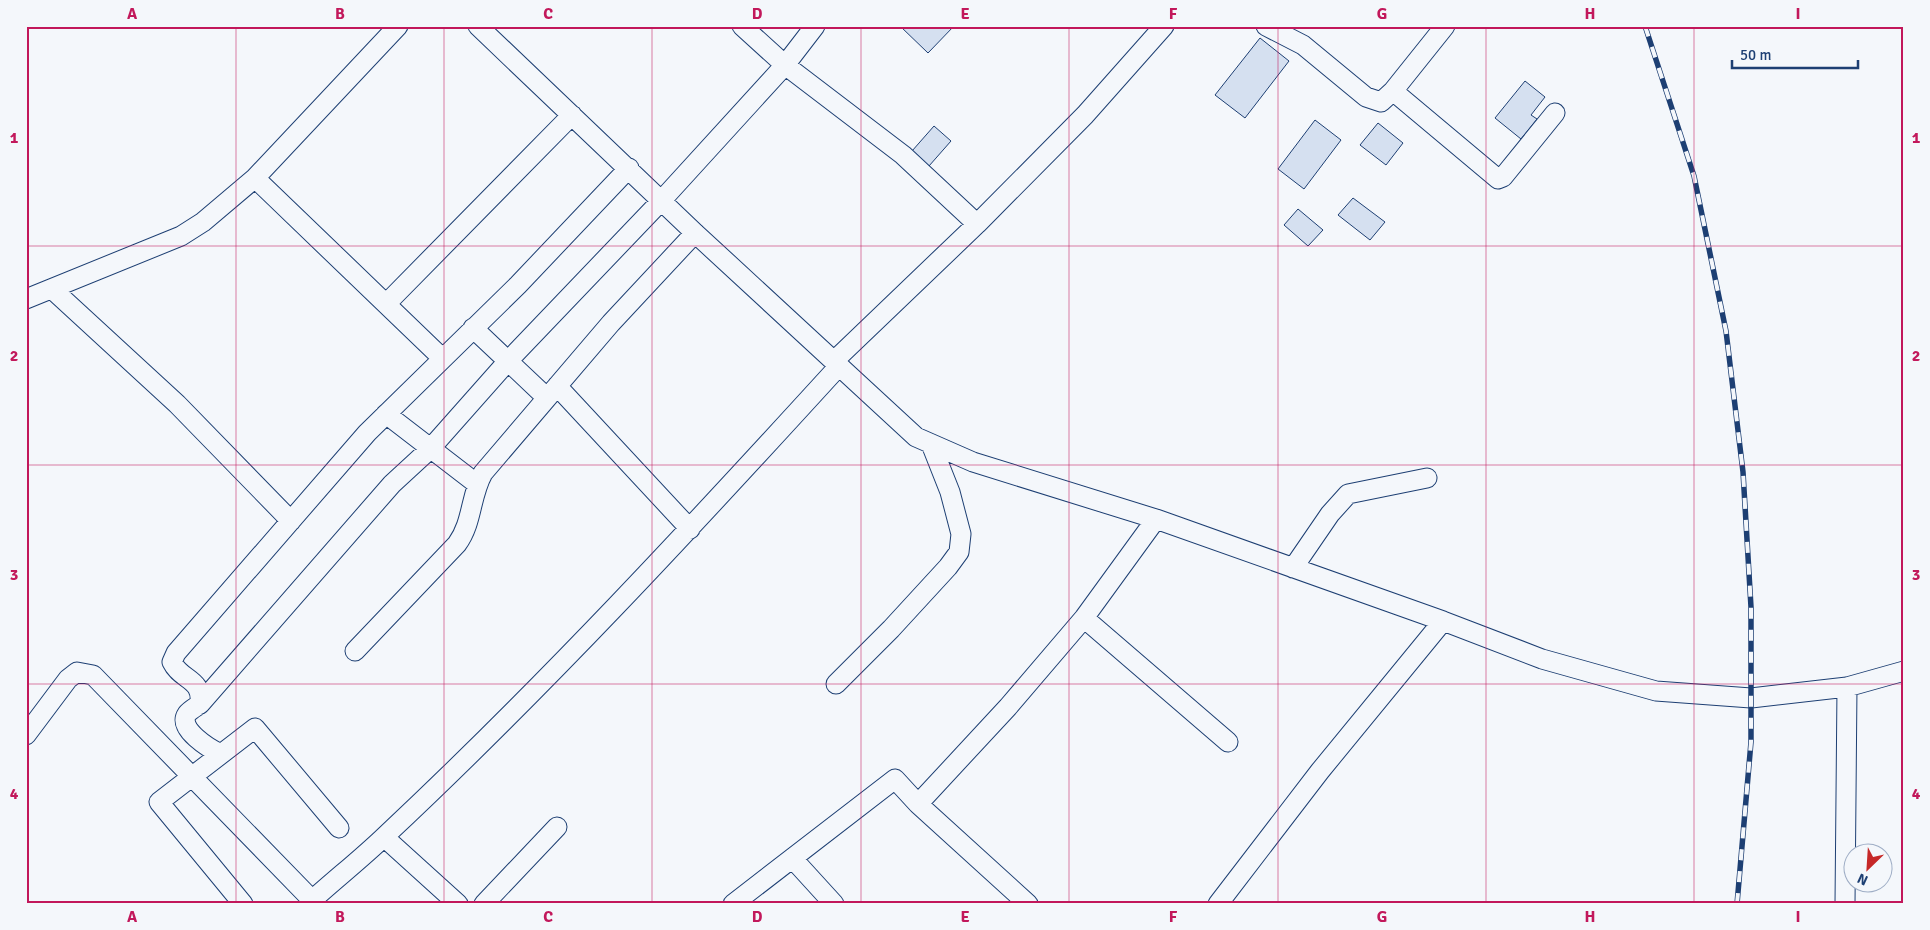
<svg xmlns="http://www.w3.org/2000/svg" width="1930" height="930" font-family="Signika,sans-serif">
  <rect width="100%" height="100%" fill="#f4f7fb"/>
  <path fill="#d5e0f0" stroke="#1d3f73" d="M 900,26 L 954,26 L 928,53 Z
    M 1260,38 L 1289,61 L 1245,118 L 1215,95 Z
    M 1525,81 L 1545,97 L 1531,115 L 1537,119 L 1521,139 L 1495,118 Z
    M 1315,120 L 1341,140 L 1304,189 L 1278,169 Z
    M 1378,123 L 1403,143 L 1386,165 L 1360,145 Z
    M 934,126 L 951,141 L 929,166 L 912,151 Z
    M 1353,198 L 1385,222 L 1370,240 L 1338,215 Z
    M 1298,209 L 1323,230 L 1308,246 L 1284,225 Z"/>
  <g fill="none" stroke-linecap="round" stroke-linejoin="round">
    <defs>
      <path id="minor" d="M 478,26 L 695,233 L 916,437 L 973,462 L 1156,519 L 1443,621 L 1542,659 L 1656,691 L 1751,698 L 1847,687 L 1904,671
        M 742,26 L 785,65 L 903,155 L 977,224
        M 1266,26 L 1303,45 L 1366,97 L 1381,102 L 1393,91 L 1445,26
        M 1393,91 L 1498,179 L 1503,177 L 1555,113
        M 255,178 L 442,358
        M 52,289 L 177,404 L 291,521
        M 26,299 L 181,236 L 203,222 L 255,178 L 398,26
        M 386,304 L 572,115
        M 473,328 L 547,398
        M 834,361 L 977,224 L 1085,115 L 1164,26
        M 557,386 L 690,529
        M 386,414 L 477,484
        M 1293,568 L 1330,514 L 1348,494 L 1427,478
        M 1084,618 L 1228,742
        M 355,651 L 457,544 C 473,522 470,496 483,473 L 611,323 L 695,233
        M 836,684 L 891,629 L 948,567 L 959,552 L 961,534 L 950,492 L 931,444
        M 200,704 L 392,484 L 430,449 L 508,361 L 661,201 L 785,65 L 815,26
        M 26,735 L 68,679 L 77,672 L 93,675 L 312,900
        M 221,754 C 210,749 177,729 187,714 C 190,710 196,707 200,704 C 203,678 181,681 172,662 L 176,653 L 367,433 L 518,285 L 629,168
        M 918,804 L 1028,904
        M 384,837 L 458,904
        M 793,859 L 834,904
        M 243,904 L 159,802 L 255,728 L 339,828
        M 308,904 C 333,881 360,860 385,836 C 544,687 692,527 839,366
        M 484,904 L 557,827
        M 733,904 L 895,779 L 918,804 L 1008,707 L 1084,618 L 1156,519
        M 1218,904 L 1320,771 L 1443,621
        M 1845,904 L 1847,687"/>
    </defs>
    <use href="#minor" stroke="#1d3f73" stroke-width="21"/>
    <use href="#minor" stroke="#f4f7fb" stroke-width="19"/>
    <defs>
      <path id="rail" d="M 1645,26 L 1694,176 L 1726,331 L 1743,472 L 1751,607 L 1751,742 L 1737,904"/>
    </defs>
    <use href="#rail" stroke="#1d3f73" stroke-width="5.5"/>
    <use href="#rail" stroke="#f4f7fb" stroke-width="4" stroke-dasharray="11" stroke-linecap="butt"/>
  </g>
  <path fill="none" stroke="#c2185b" stroke-width="1" stroke-opacity="0.55" d="M 236,26 L 236,904M 444,26 L 444,904M 652,26 L 652,904M 861,26 L 861,904M 1069,26 L 1069,904M 1278,26 L 1278,904M 1486,26 L 1486,904M 1694,26 L 1694,904M 26,246 L 1904,246M 26,465 L 1904,465M 26,684 L 1904,684"/>
  <rect width="1930" height="930" fill="none" stroke="#f4f7fb" stroke-width="55"/>
  <g transform="translate(1868 868) rotate(205)"><circle r="24" fill="#f4f7fb" stroke="#9eadc5"/>
  <path d="M0-4L9 19L0 12L-9 19Z" fill="#c62828"/>
  <text y="-8" font-size="14" font-weight="bold" text-anchor="middle" fill="#1d3f73">N</text>
  </g>
  <path d="M1732 60v8h126v-8" fill="none" stroke="#1d3f73" stroke-width="2.5"/>
  <text x="1740" y="60" font-size="15" fill="#1d3f73" stroke="#f4f7fb" stroke-width="4" paint-order="stroke">50 m</text>
  <rect x="28" y="28" width="1874" height="874" fill="none" stroke="#c2185b" stroke-width="2"/>
  <g font-size="16" text-anchor="middle" font-weight="bold" fill="#c2185b">
    <text x="132" y="19">A</text>
    <text x="340" y="19">B</text>
    <text x="548" y="19">C</text>
    <text x="757" y="19">D</text>
    <text x="965" y="19">E</text>
    <text x="1173" y="19">F</text>
    <text x="1382" y="19">G</text>
    <text x="1590" y="19">H</text>
    <text x="1798" y="19">I</text>
    <text x="14" y="143">1</text>
    <text x="1916" y="143">1</text>
    <text x="14" y="361">2</text>
    <text x="1916" y="361">2</text>
    <text x="14" y="580">3</text>
    <text x="1916" y="580">3</text>
    <text x="14" y="799">4</text>
    <text x="1916" y="799">4</text>
    <text x="132" y="922">A</text>
    <text x="340" y="922">B</text>
    <text x="548" y="922">C</text>
    <text x="757" y="922">D</text>
    <text x="965" y="922">E</text>
    <text x="1173" y="922">F</text>
    <text x="1382" y="922">G</text>
    <text x="1590" y="922">H</text>
    <text x="1798" y="922">I</text>
  </g>
</svg>
